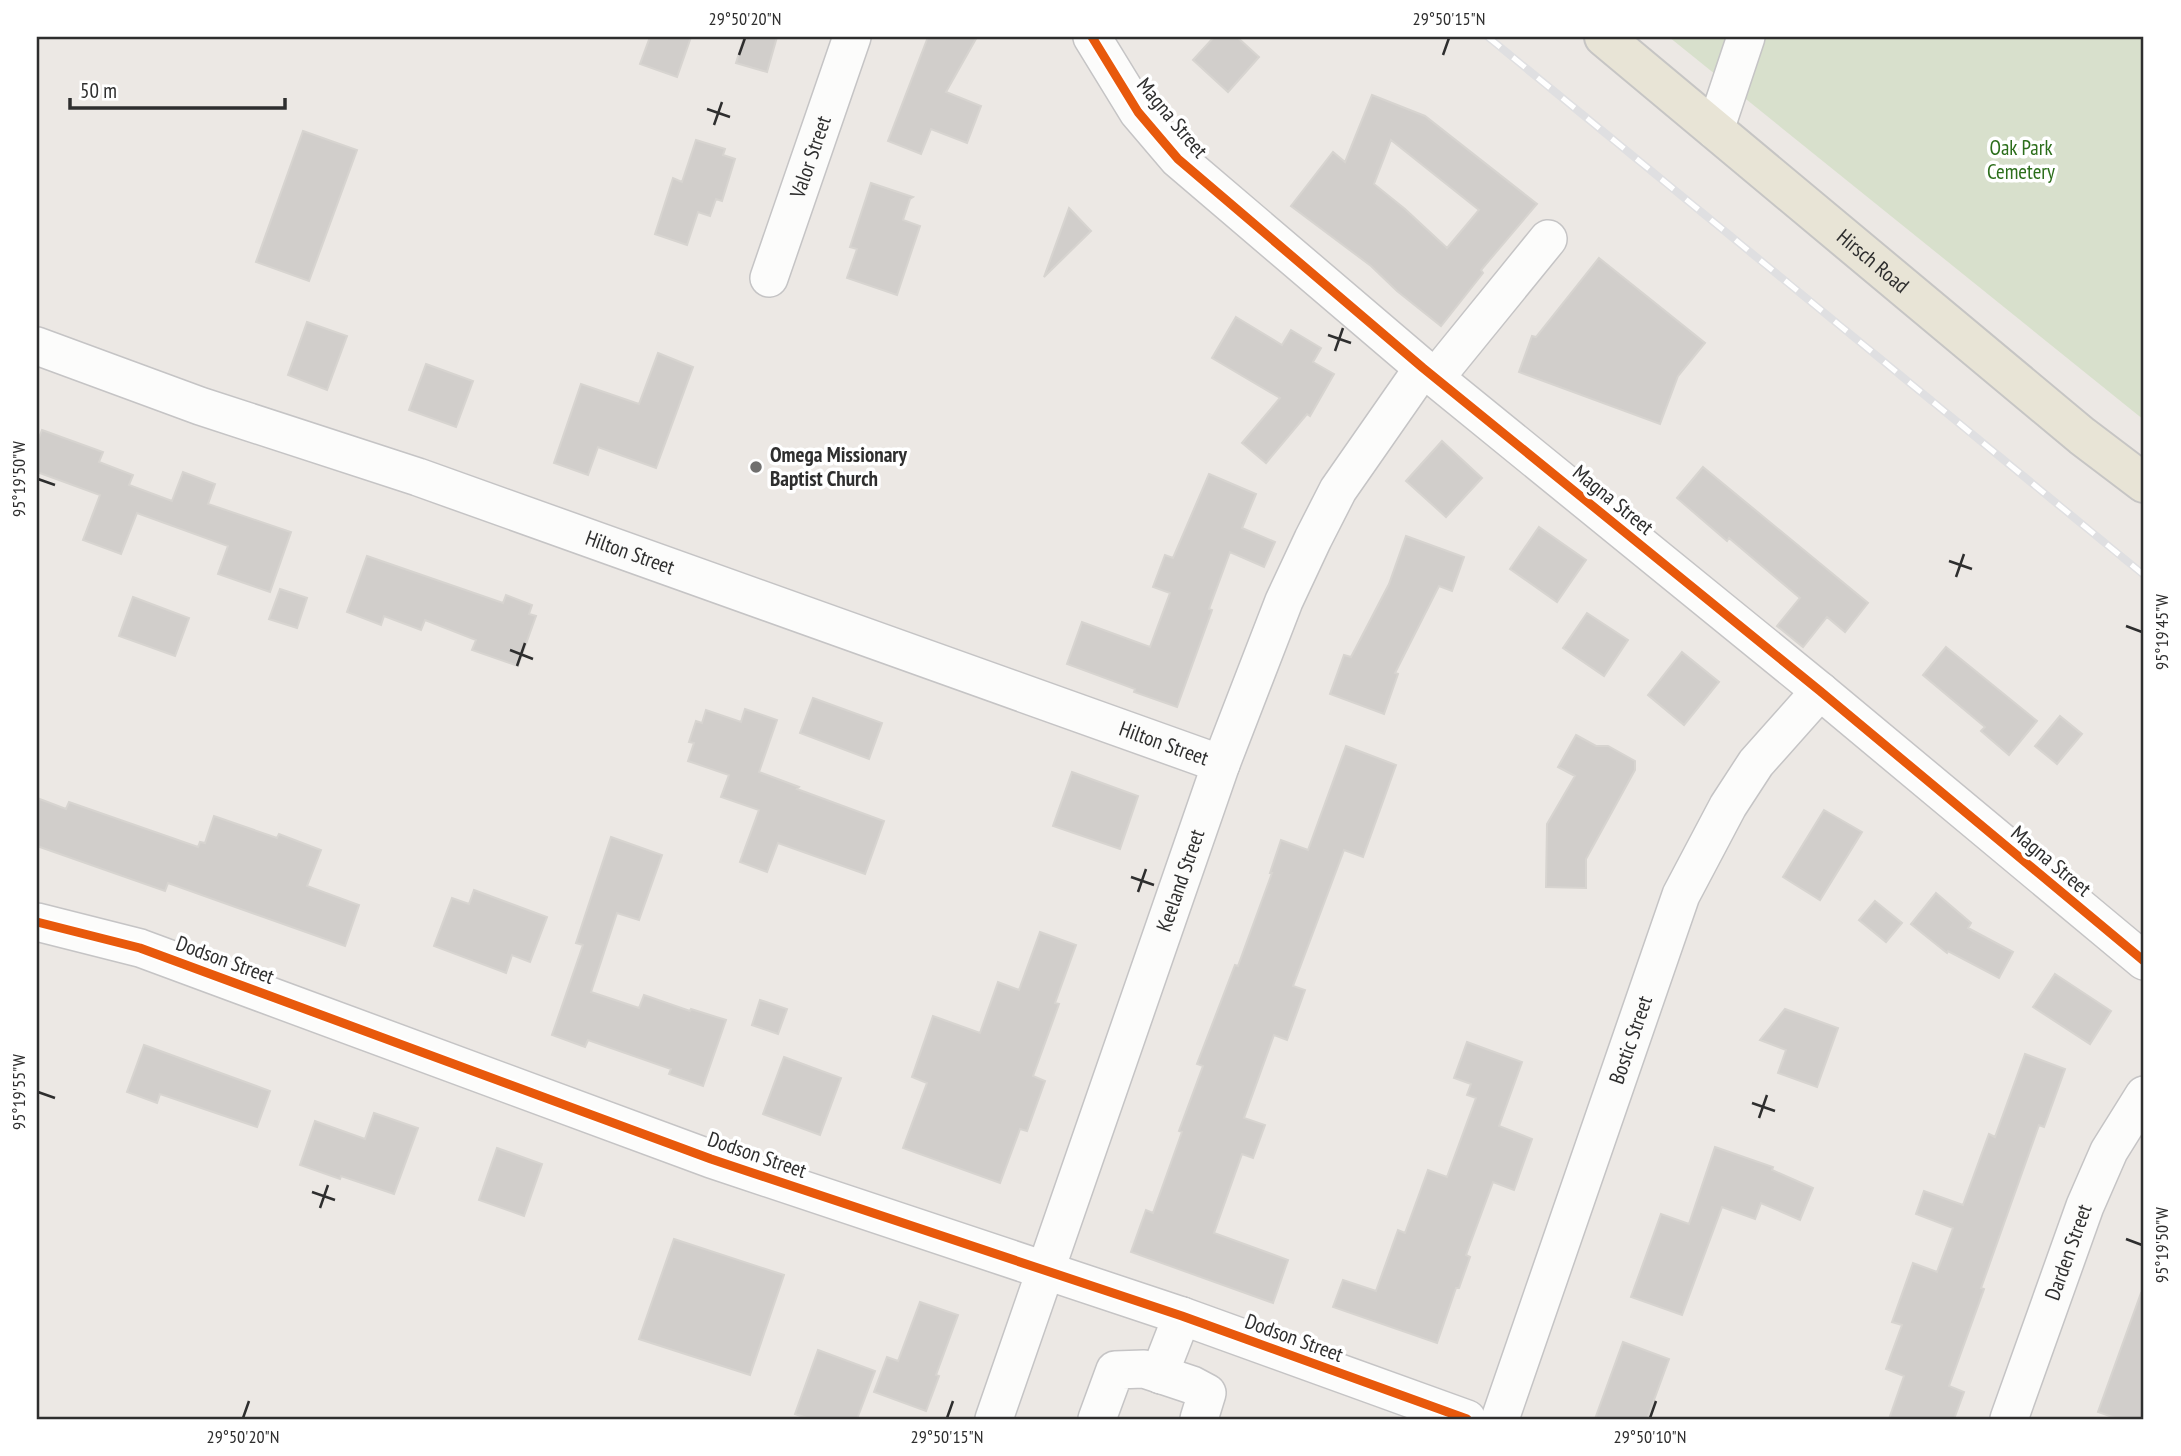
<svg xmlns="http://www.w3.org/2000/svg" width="2181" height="1456" font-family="'PT Sans Narrow',sans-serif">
  <rect width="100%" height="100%" fill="#ece8e4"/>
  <path fill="#d8e0cc" d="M 1669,37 L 2144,37 L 2144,420 Z"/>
  <path fill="#d1cecb" stroke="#d7d4d0" stroke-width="2" fill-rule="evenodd" d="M 650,37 L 691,37 L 677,77 L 640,64 Z
    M 744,37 L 777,37 L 767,72 L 736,63 Z
    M 928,37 L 977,37 L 946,92 L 981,106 L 967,143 L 931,129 L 921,154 L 888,141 Z
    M 1214,37 L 1237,37 L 1259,57 L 1228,92 L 1193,60 Z
    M 1372,95 L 1425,116 L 1537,204 L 1481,270 L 1483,273 L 1441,326 L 1397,291 L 1371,266 L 1291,206 L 1333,152 L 1345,162 ZM 1391,140 L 1479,210 L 1447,248 L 1405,209 L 1374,184 Z
    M 303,131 L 357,150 L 309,281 L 256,262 Z
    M 696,140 L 725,149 L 723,155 L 735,159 L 722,201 L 716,199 L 710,216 L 698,212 L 687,245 L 655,234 L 673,178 L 682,182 Z
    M 871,183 L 913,197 L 910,199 L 903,220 L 920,226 L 897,295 L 847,278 L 857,249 L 850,247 Z
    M 1069,208 L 1091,231 L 1044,277 Z
    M 1599,258 L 1705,343 L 1678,376 L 1660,424 L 1519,372 L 1532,336 L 1536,337 Z
    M 1236,317 L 1282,345 L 1291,330 L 1321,348 L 1313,362 L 1334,374 L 1310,416 L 1307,414 L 1266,463 L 1242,443 L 1280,398 L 1212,358 Z
    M 307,322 L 347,336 L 327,390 L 288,375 Z
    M 658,353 L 693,367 L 656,468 L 598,447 L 588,475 L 554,463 L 581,384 L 639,404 Z
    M 426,364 L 473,381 L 456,427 L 409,410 Z
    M 42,430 L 103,452 L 99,462 L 133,475 L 129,485 L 172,501 L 183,472 L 215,484 L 208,504 L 291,532 L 270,592 L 218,574 L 228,546 L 137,513 L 121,554 L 83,540 L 100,495 L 37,472 L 37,443 Z
    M 1442,441 L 1482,478 L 1446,517 L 1406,481 Z
    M 1703,467 L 1868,603 L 1845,632 L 1827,617 L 1803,647 L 1777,626 L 1800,598 L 1729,538 L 1727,541 L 1677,498 Z
    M 1209,474 L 1256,494 L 1242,528 L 1275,542 L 1264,567 L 1230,552 L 1209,609 L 1212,610 L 1177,707 L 1134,692 L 1135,689 L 1067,664 L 1082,622 L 1150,647 L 1170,593 L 1153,587 L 1165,555 L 1173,558 Z
    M 1539,527 L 1586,560 L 1557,602 L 1510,569 Z
    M 1406,536 L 1464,557 L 1452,591 L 1439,586 L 1395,673 L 1398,674 L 1384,714 L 1330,694 L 1344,655 L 1351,657 L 1389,584 Z
    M 367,556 L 503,603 L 506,595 L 532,605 L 529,614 L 536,616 L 518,666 L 472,650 L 476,640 L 425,620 L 421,630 L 384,616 L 381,625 L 347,612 Z
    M 280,589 L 307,598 L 297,628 L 269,619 Z
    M 133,597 L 189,618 L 175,656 L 119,636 Z
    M 1587,613 L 1628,640 L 1604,676 L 1563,648 Z
    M 1946,647 L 2037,721 L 2009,755 L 1981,731 L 1985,727 L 1923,675 Z
    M 1682,652 L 1719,682 L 1684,725 L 1648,695 Z
    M 813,698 L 882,723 L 869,759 L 800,733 Z
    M 745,709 L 777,720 L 759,772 L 799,787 L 797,789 L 884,821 L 865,874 L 778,843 L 767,872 L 740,862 L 759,810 L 721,797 L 729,775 L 688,761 L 694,743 L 689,742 L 696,721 L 702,723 L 706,710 L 741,722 Z
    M 2060,716 L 2082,734 L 2057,764 L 2035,746 Z
    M 1576,735 L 1596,746 L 1608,746 L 1635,761 L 1635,770 L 1586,859 L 1586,888 L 1546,887 L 1547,824 L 1575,776 L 1558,767 Z
    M 1346,746 L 1396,765 L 1363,857 L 1344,850 L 1293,986 L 1305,990 L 1287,1040 L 1274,1035 L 1244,1118 L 1265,1125 L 1253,1158 L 1242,1154 L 1214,1233 L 1288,1260 L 1273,1303 L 1131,1252 L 1146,1210 L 1153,1213 L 1182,1132 L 1179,1131 L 1203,1066 L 1197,1064 L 1235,965 L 1238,966 L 1272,873 L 1270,873 L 1281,840 L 1308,850 Z
    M 1072,772 L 1138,796 L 1120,849 L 1053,826 Z
    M 37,798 L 66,809 L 69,802 L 198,847 L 200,842 L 205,843 L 214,816 L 277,838 L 279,834 L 321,850 L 307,886 L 359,905 L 345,946 L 168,883 L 165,891 L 37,846 Z
    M 1824,810 L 1862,832 L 1820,900 L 1783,877 Z
    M 611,837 L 662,855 L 639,920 L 617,913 L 591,992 L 639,1008 L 644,995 L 690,1011 L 691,1009 L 726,1020 L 703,1086 L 669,1074 L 671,1069 L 588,1040 L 585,1047 L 552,1035 L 583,945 L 576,943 Z
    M 474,890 L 547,917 L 530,962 L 512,955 L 506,973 L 434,946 L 452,898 L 469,904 Z
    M 1936,893 L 1971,923 L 1968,928 L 2013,952 L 1999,978 L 1948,951 L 1947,953 L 1911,924 Z
    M 1875,901 L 1902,923 L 1886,942 L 1859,920 Z
    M 1040,932 L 1076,945 L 1055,1003 L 1059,1004 L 1033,1076 L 1045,1081 L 1027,1131 L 1020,1129 L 1000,1183 L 903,1148 L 927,1083 L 912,1077 L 933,1016 L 980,1033 L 998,982 L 1019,990 Z
    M 2055,974 L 2111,1011 L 2090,1044 L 2033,1007 Z
    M 760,1000 L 787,1009 L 778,1034 L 752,1025 Z
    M 1785,1009 L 1838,1028 L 1817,1087 L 1778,1073 L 1786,1050 L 1760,1040 Z
    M 1467,1042 L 1522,1062 L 1499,1126 L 1532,1139 L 1514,1190 L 1493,1182 L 1466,1255 L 1470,1257 L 1459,1288 L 1456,1288 L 1437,1343 L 1333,1307 L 1343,1280 L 1376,1291 L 1398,1230 L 1405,1233 L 1428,1170 L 1447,1177 L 1476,1098 L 1467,1095 L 1471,1084 L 1454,1078 Z
    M 144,1045 L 270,1091 L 257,1127 L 160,1094 L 157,1103 L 127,1092 Z
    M 2025,1054 L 2065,1069 L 2044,1127 L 2039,1125 L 1981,1288 L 1984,1289 L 1949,1386 L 1964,1392 L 1954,1419 L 1889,1419 L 1904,1376 L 1886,1369 L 1902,1325 L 1892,1322 L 1913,1263 L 1937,1272 L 1953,1228 L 1916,1214 L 1924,1191 L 1963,1205 L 1989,1134 L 1995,1137 Z
    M 784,1057 L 841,1078 L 820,1135 L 763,1114 Z
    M 374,1113 L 418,1128 L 394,1194 L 341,1176 L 340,1179 L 300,1165 L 315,1121 L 365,1139 Z
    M 1715,1147 L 1773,1167 L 1772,1170 L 1813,1188 L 1800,1220 L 1761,1203 L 1755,1219 L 1722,1207 L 1682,1315 L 1631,1297 L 1661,1214 L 1689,1224 Z
    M 497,1148 L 542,1164 L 524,1216 L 479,1200 Z
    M 674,1239 L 784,1275 L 750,1375 L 639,1339 Z
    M 2141,1293 L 2144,1294 L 2144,1419 L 2118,1419 L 2098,1412 Z
    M 920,1302 L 958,1315 L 936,1375 L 939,1376 L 926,1411 L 874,1392 L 887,1357 L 898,1361 Z
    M 1623,1342 L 1669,1359 L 1647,1419 L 1595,1419 Z
    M 818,1350 L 875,1371 L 857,1419 L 810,1419 L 795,1414 Z"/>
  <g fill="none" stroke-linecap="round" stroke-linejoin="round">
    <defs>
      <g id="minor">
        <path d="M 1092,37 L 1138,112 L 1178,159 L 1423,368 L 1820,691 L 2144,961"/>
        <path d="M 1715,130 L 1746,37"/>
        <path id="s1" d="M 769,278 L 852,37"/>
        <path id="s2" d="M 37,346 L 200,406 L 418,477 L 1221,764"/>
        <path d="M 1435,378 L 1548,239"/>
        <path d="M 37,922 L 140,948 L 711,1159 L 1182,1316 L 1467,1419"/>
        <path d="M 1161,1375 L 1166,1357 L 1182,1316"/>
        <path id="s3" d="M 994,1419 L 1221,764 L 1284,601 L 1313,539 L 1338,490 L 1423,368"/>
        <path d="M 1097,1419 L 1115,1370 L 1144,1369 L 1192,1385 L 1207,1393 L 1199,1419"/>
        <path id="s4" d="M 1500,1419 L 1681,895 L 1728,806 L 1756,763 L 1820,691"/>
        <path id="s5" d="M 2009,1419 L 2085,1206 L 2109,1151 L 2144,1095"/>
      </g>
      <g id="major">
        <path id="s6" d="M 1604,37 L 2082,436 L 2144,483"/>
      </g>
    </defs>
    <use href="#minor" stroke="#c5c4c5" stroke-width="40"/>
    <use href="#major" stroke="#c6c5c4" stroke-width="42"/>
    <use href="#minor" stroke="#fcfcfb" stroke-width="37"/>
    <use href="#major" stroke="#e8e4d6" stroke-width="38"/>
    <defs>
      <path id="rail" d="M 1488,37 L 2144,575"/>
    </defs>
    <use href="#rail" stroke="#dfdfe1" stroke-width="8"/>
    <use href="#rail" stroke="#fff" stroke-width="5" stroke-dasharray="16" stroke-linecap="butt"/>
    <defs>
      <path id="cycleway" d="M 1092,37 L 1138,112 L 1178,159 L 1423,368 L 1820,691 L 2144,961
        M 37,922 L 140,948 L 711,1159 L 1182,1316 L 1467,1419"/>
    </defs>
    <use href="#cycleway" stroke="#fff" stroke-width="13"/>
    <use href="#cycleway" stroke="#e8590c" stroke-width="9"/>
  </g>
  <path fill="none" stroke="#2e2e2e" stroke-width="2.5" d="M 739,55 L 745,38M 1443,55 L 1449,38M 707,109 L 730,117M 714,125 L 722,102M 1328,335 L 1351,343M 1335,351 L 1343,328M 38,479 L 55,485M 1949,561 L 1972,569M 1956,577 L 1964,554M 2126,626 L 2142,632M 510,650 L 533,659M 517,666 L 525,643M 1131,877 L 1154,885M 1138,892 L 1146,869M 38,1092 L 55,1098M 1752,1103 L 1775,1111M 1759,1118 L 1767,1095M 312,1192 L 335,1200M 320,1208 L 328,1185M 2126,1239 L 2142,1245M 243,1418 L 249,1401M 947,1418 L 953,1401M 1650,1418 L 1656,1401"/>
  <circle fill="#706f6e" stroke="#fff" stroke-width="2.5" cx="756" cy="467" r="7"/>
  <g text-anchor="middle" stroke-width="7" stroke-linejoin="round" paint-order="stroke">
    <g font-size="21" fill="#2e2e2e" stroke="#fff">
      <text transform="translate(1172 118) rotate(50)" y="7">Magna Street</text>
      <text dy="7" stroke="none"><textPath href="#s1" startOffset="128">Valor Street</textPath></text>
      <text dy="7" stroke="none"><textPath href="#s6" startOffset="350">Hirsch Road</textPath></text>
      <text transform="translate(1613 500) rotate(39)" y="7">Magna Street</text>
      <text dy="7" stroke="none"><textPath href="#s2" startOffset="628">Hilton Street</textPath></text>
      <text dy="7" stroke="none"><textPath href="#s2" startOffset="1195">Hilton Street</textPath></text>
      <text transform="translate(2051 861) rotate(40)" y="7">Magna Street</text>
      <text dy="7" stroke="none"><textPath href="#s3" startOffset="570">Keeland Street</textPath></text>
      <text transform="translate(225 960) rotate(20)" y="7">Dodson Street</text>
      <text dy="7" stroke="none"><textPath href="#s4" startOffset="401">Bostic Street</textPath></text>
      <text transform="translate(757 1155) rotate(19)" y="7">Dodson Street</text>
      <text dy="7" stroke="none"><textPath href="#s5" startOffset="177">Darden Street</textPath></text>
      <text transform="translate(1294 1338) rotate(20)" y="7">Dodson Street</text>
    </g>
    <g font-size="21" fill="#2c6e1b" stroke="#fff">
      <text x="2021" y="155">Oak Park<tspan x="2021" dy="24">Cemetery</tspan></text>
    </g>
    <g font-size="21" font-weight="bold" fill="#2e2e2e" stroke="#fff" text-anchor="start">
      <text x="770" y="462">Omega Missionary<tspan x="770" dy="24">Baptist Church</tspan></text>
    </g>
  </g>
  <rect width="2181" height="1456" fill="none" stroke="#ffffff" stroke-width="77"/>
  <path d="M70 98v10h215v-10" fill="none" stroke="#2e2e2e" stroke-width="3.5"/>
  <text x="80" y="98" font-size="21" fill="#2e2e2e" stroke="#ffffff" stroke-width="5" paint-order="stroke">50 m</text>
  <rect x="38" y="38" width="2104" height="1380" fill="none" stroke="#2e2e2e" stroke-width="2.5"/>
  <g font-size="18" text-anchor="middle" fill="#2e2e2e">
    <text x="745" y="25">29°50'20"N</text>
    <text x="1449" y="25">29°50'15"N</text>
    <text transform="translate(19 479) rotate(-90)" y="6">95°19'50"W</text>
    <text transform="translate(2162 632) rotate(-90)" y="6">95°19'45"W</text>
    <text transform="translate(19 1092) rotate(-90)" y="6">95°19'55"W</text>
    <text transform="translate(2162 1245) rotate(-90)" y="6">95°19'50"W</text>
    <text x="243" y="1443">29°50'20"N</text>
    <text x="947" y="1443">29°50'15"N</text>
    <text x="1650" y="1443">29°50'10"N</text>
  </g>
</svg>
